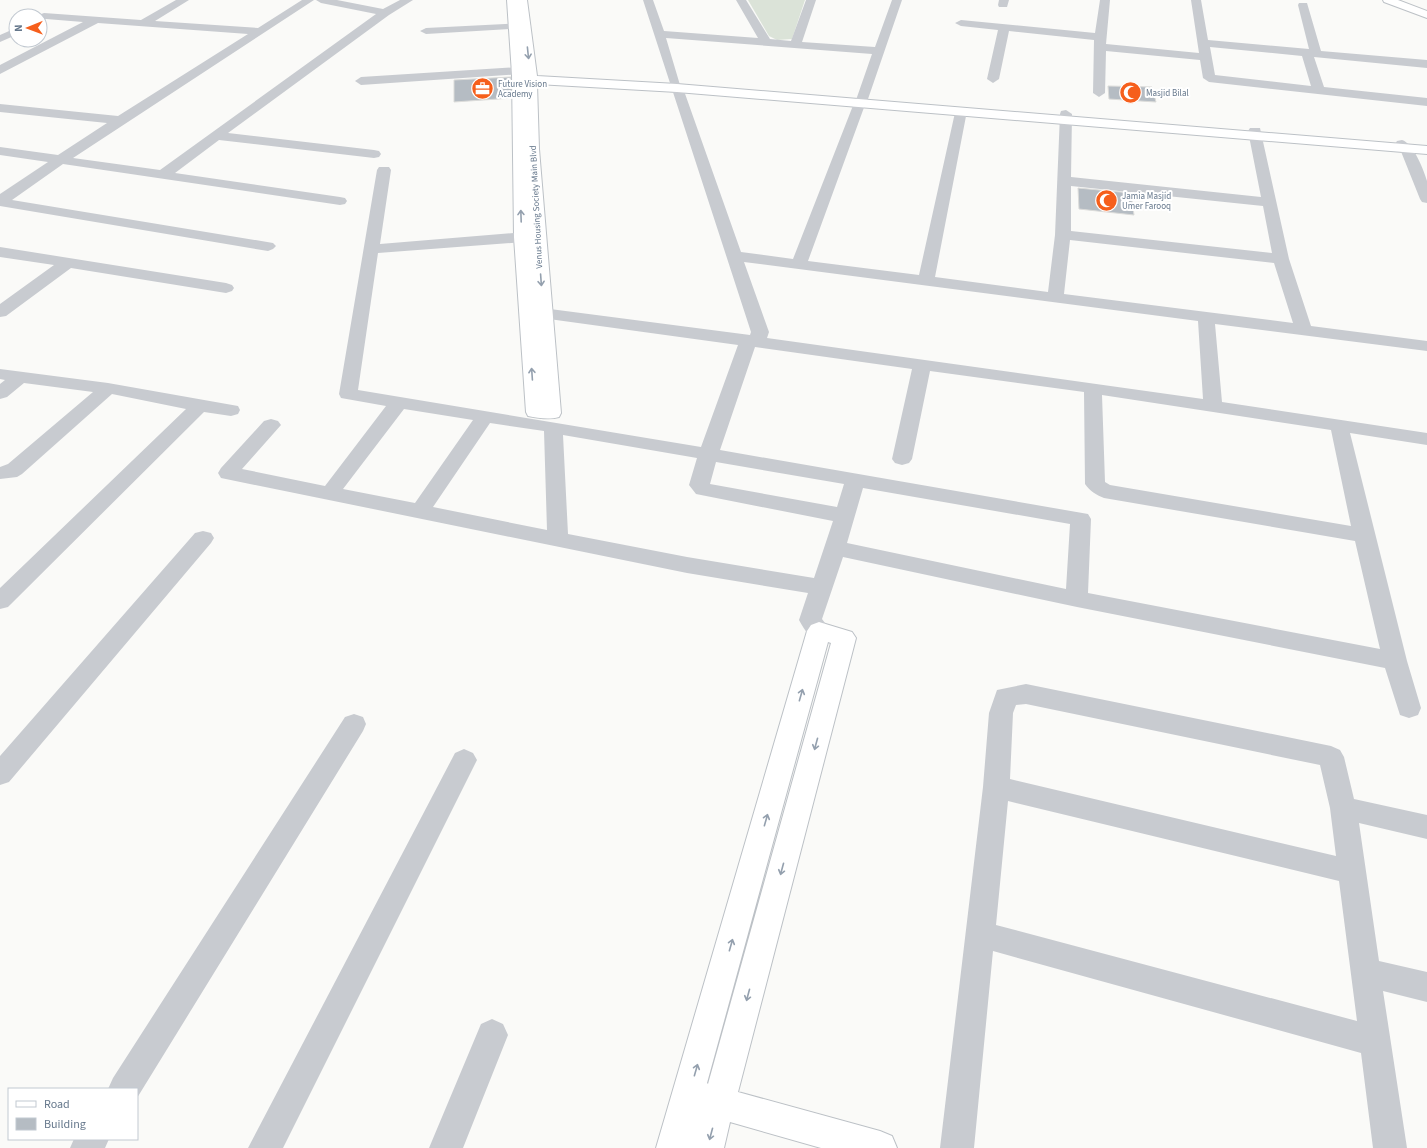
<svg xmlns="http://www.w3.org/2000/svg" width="1427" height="1148" font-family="'Source Sans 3',sans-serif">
  <rect width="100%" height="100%" fill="#fafaf8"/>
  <path fill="#dbe3d8" d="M 748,0 L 805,0 L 792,39 L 777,40 L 769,36 Z"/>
  <path fill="#b5bcc3" stroke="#dcdcda" d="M 511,77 L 513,98 L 454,102 L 454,80 Z
    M 1108,86 L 1152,87 L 1156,102 L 1109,99 Z
    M 1078,188 L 1131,193 L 1134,215 L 1079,209 Z"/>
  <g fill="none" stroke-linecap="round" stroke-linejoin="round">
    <defs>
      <path id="secondary" d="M 507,0 L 527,0 L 537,76 L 677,84 L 1427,146 L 1427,154 L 677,92 L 537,84 L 539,149 L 561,413 L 559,417 C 549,420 538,418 528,416 L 526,412 L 514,237 L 512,74 Z
        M 1383,0 L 1398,0 L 1427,11 L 1427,18 L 1384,2 Z
        M 819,622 L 852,632 L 856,638 L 738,1092 L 880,1131 L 892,1136 L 897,1148 L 821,1148 L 730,1122 L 724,1148 L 690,1148 L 699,1113 L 690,1148 L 656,1148 L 807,631 L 811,625 ZM 828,642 L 831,643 L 708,1084 L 707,1083 Z"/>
    </defs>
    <use href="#secondary" stroke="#bcc1c6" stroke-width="2"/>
    <path fill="#c8cbd0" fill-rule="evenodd" d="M 176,0 L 189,0 L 155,21 L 258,28 L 302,0 L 314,0 L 73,158 L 160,170 L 376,14 L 321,3 L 316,0 L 337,0 L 383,9 L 400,0 L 413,0 L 389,15 L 228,133 L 374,150 L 379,151 L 381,154 L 379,157 L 374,158 L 219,140 L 175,173 L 340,197 L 345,198 L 347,201 L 345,204 L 340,205 L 63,164 L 12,200 L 273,243 L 276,246 L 273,249 L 268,251 L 0,206 L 0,194 L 48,162 L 0,155 L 0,147 L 58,155 L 107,123 L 0,112 L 0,104 L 118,116 L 248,34 L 98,23 L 0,74 L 0,65 L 83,22 L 46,19 L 40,21 L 40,16 L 36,16 L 44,13 L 141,20 Z
      M 643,0 L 653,0 L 664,31 L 758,38 L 736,0 L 746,0 L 770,39 L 791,41 L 806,0 L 816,0 L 802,42 L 875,47 L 892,0 L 902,0 L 868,99 L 866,102 L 808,261 L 919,275 L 956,108 L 966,108 L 967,111 L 935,277 L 1048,292 L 1055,235 L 1060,114 L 1061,111 L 1066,110 L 1072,114 L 1071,177 L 1261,197 L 1248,131 L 1250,128 L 1260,128 L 1289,259 L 1311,326 L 1427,341 L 1427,351 L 1215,324 L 1222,402 L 1427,433 L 1427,445 L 1350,433 L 1407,661 L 1421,708 L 1418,715 L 1409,718 L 1400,715 L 1385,668 L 1077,607 L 843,557 L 822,619 L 831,631 L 827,637 C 812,642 806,633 799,620 L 808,593 L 687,573 L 221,478 L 218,473 L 221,468 L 264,421 L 271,419 L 278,421 L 281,425 L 242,469 L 325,486 L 386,406 L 341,398 L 339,394 L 377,170 L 379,167 L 389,167 L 391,170 L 380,244 L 538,231 L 543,233 L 546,236 L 543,239 L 538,241 L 378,253 L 358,390 L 701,447 L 738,345 L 527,316 L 521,315 L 519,311 L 521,307 L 527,306 L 750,335 L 751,332 ZM 666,38 L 872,54 L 856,100 L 854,103 L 793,259 L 741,252 L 683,88 L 680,85 ZM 1071,186 L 1263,206 L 1272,253 L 1071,231 ZM 1070,240 L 1274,263 L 1293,323 L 1064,294 ZM 744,262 L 1198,321 L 1203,399 L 767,338 L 769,332 ZM 755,347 L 912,369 L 892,459 L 895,463 L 902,465 L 909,463 L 912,459 L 930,371 L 1084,392 L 1085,484 C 1090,491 1096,495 1104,498 L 1355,541 L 1380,649 L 1088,593 L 1091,519 L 1088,514 L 720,450 ZM 1102,395 L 1331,430 L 1351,526 L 1110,485 L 1105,482 ZM 404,409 L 473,420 L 415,503 L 343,489 ZM 490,423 L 544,431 L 547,530 L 433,507 ZM 563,435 L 697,458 L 689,485 L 696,494 L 833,521 L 814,578 L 687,557 L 568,534 ZM 716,462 L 844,484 L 837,507 L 710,484 ZM 863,488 L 1070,524 L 1066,589 L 847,543 Z
      M 999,0 L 1009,0 L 1007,7 L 999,7 L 998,5 Z
      M 1100,0 L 1110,0 L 1106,44 L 1199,53 L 1191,0 L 1201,0 L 1208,40 L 1309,49 L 1298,5 L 1299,3 L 1307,3 L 1321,51 L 1427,60 L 1427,68 L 1314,57 L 1324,87 L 1427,98 L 1427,106 L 1209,82 L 1203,78 L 1200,60 L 1106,51 L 1105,93 L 1099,97 L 1093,93 L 1094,40 L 1009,31 L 999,79 L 993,83 L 987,79 L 998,30 L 961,26 L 955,23 L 961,20 L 1095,33 ZM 1210,47 L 1302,56 L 1311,86 L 1215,75 Z
      M 525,23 L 529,24 L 531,26 L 529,28 L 426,34 L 420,31 L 426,28 Z
      M 16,28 L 16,35 L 0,42 L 0,35 Z
      M 518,67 L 522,68 L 524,71 L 522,74 L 361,85 L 355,81 L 361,77 Z
      M 1402,140 C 1413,143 1424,170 1427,181 C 1427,188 1427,197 1427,203 L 1422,202 L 1420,199 L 1400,149 L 1395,144 L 1397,141 Z
      M 0,247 L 226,283 L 232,285 L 234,288 L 232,291 L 226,293 L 71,268 L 6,316 L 0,317 L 0,304 L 54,265 L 0,257 Z
      M 0,369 L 108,383 L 238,406 L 240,410 L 238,414 L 231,416 L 204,412 L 8,607 L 0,609 L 0,588 L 186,409 L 112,394 L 22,474 L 17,477 L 0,479 L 0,467 L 8,464 L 93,392 L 24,383 L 7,397 L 0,399 L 0,384 L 5,380 L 0,379 Z
      M 203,531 L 211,533 L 214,538 L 211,543 L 9,782 L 0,785 L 0,756 L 195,533 Z
      M 1026,684 L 1331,746 L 1340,750 L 1344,757 L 1354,799 L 1427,815 L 1427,839 L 1359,823 L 1379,961 L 1427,972 L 1427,1002 L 1383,991 L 1407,1148 L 1373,1148 L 1361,1053 L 993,951 L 974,1148 L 940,1148 L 983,787 L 989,713 L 997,690 ZM 1026,704 L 1320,765 L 1330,808 L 1336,856 L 1010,779 L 1013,713 L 1016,705 ZM 1008,801 L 1339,881 L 1357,1021 L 996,925 Z
      M 354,714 L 363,717 L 366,724 L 363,731 L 137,1098 L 137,1089 L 108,1089 L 113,1078 L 345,717 Z
      M 464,749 L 473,753 L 477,760 L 283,1148 L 248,1148 L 455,753 Z
      M 492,1019 L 503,1024 L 508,1035 L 463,1148 L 429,1148 L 481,1024 Z
      M 74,1139 L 109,1139 L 105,1148 L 70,1148 Z"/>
    <use href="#secondary" fill="#fff" fill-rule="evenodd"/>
  </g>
  <defs><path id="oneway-shaft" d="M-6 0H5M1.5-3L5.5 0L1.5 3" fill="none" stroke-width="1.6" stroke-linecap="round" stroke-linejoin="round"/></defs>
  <g stroke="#94a0ae">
    <use href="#oneway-shaft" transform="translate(528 53) rotate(84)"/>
    <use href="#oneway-shaft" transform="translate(521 216) rotate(-92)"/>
    <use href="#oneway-shaft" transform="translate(541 280) rotate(86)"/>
    <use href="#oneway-shaft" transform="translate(532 374) rotate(-94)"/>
    <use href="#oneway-shaft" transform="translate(801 695) rotate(-74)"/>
    <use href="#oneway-shaft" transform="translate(816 744) rotate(105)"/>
    <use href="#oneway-shaft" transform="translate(766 820) rotate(-74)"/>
    <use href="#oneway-shaft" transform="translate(782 869) rotate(105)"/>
    <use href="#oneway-shaft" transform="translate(731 945) rotate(-74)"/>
    <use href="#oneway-shaft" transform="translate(748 995) rotate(105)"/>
    <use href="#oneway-shaft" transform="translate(696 1070) rotate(-74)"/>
    <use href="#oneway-shaft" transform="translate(711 1134) rotate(105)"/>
  </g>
  <defs>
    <symbol id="office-disc" viewBox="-11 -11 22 22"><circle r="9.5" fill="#f65f1c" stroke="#fff"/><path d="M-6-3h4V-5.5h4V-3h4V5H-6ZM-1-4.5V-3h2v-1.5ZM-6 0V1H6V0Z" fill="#fff"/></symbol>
    <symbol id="mosque-disc" viewBox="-11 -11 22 22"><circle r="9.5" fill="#f65f1c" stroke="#fff"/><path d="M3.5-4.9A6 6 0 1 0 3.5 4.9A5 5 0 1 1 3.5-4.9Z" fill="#fff"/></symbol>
  </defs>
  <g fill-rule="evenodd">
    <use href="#office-disc" x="470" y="76" width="25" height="25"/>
    <use href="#mosque-disc" x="1118" y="80" width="25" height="25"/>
    <use href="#mosque-disc" x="1094" y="188" width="25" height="25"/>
  </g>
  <g text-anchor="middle" stroke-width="4" stroke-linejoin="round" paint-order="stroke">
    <g font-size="9" fill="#66788c" stroke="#fff" text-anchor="start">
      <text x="498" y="87">Future Vision<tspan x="498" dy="10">Academy</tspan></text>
      <text x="1146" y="96">Masjid Bilal</text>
      <text x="1122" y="199">Jamia Masjid<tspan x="1122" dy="10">Umer Farooq</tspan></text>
    </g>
    <g font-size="9" fill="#66788c" stroke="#fff">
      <text transform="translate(536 207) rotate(-93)" y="3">Venus Housing Society Main Blvd</text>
    </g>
  </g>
  <rect x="8" y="1088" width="130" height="52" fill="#ffffff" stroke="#c2c9d1"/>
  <rect x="16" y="1101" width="20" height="6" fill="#ffffff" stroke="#c2c9d1"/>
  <text x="44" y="1108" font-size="12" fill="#66788c">Road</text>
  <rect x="16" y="1118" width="20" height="12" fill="#b5bcc3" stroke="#c2c9d1"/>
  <text x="44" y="1128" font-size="12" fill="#66788c">Building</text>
  <g transform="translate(28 28) rotate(269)"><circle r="19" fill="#ffffff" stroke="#c2c9d1"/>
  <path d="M0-3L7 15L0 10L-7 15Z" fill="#f65f1c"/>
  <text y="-6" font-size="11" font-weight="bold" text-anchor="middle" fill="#66788c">N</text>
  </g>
</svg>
